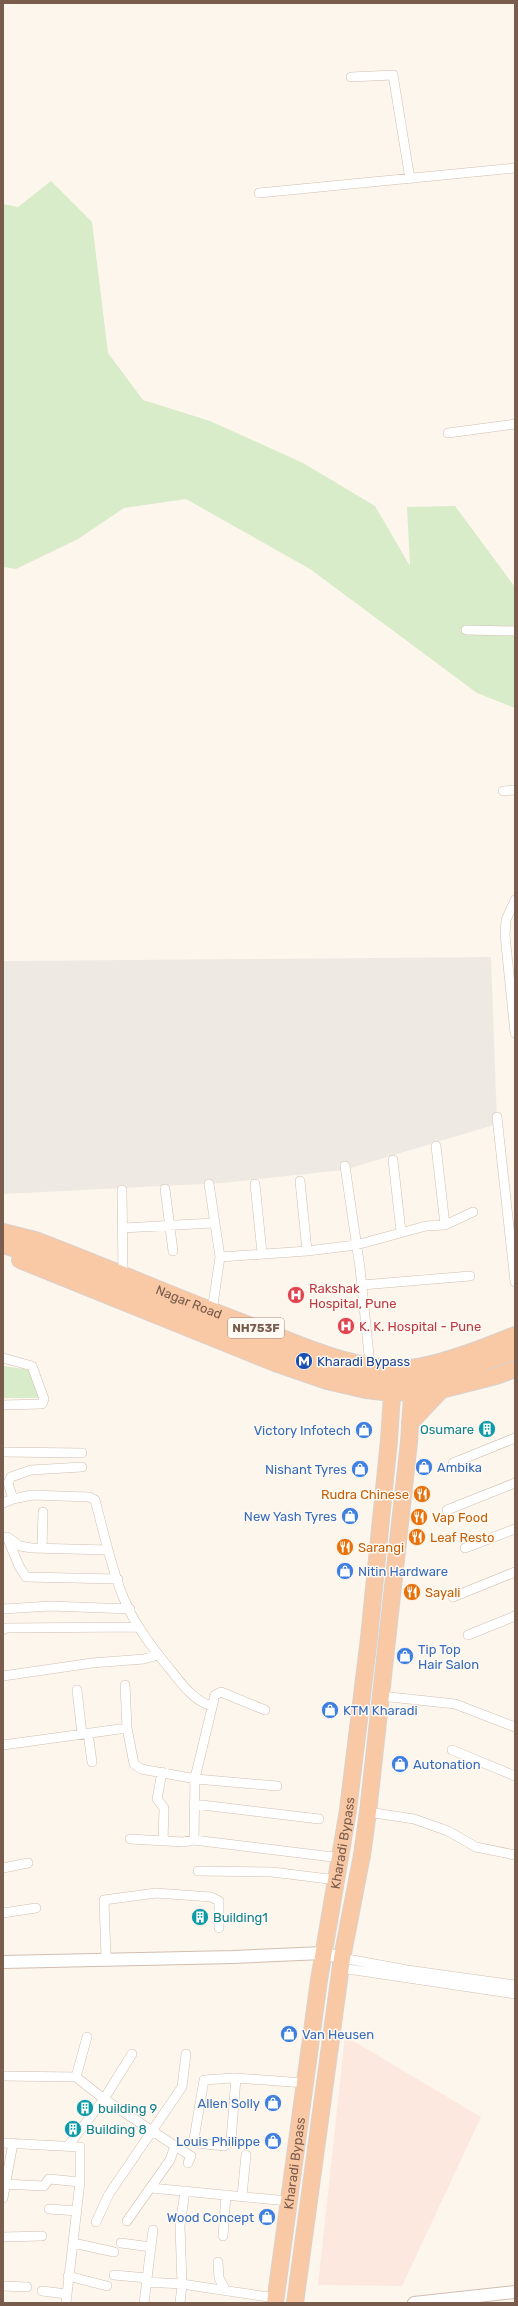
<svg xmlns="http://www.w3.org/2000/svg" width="518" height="2306" font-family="Rubik,sans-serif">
  <rect width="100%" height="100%" fill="#fdf6ec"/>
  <path fill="#fde8e0" d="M 345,2036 L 481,2117 L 402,2286 L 318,2285 Z"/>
  <path fill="#efe9e4" d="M 491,957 L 497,1124 L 344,1170 L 222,1183 L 4,1194 L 3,961 Z"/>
  <path fill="#d8ecc9" d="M 51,181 L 92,222 L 108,353 L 143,400 L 210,421 L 303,463 L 375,506 L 410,566 L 407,507 L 455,506 L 515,587 L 515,708 L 477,693 L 310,569 L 186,499 L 124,508 L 78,539 L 16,569 L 3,567 L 3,204 L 18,207 Z
    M 3,1366 L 31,1370 L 39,1398 L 3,1398 Z"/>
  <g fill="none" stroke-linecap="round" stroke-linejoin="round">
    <defs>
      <path id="minor" d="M 351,77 L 393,75 L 410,179
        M 259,193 L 515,168
        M 448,433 L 515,424
        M 466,630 L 515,631
        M 503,791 L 515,790
        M 515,900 L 506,920 L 505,935 L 515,1033
        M 497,1117 L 515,1282
        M 436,1146 L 445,1225
        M 393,1160 L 401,1232
        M 345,1166 L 360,1268 L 370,1365
        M 300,1181 L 307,1251
        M 209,1184 L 220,1257 L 212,1311
        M 255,1184 L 262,1253
        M 165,1189 L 173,1251
        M 122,1190 L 123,1275
        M 123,1228 L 213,1223
        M 220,1257 L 307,1251 L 356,1245 L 426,1226 L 445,1225 L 473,1212
        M 362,1285 L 470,1276
        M 3,1358 L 32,1366 L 44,1399 L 42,1404 L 3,1405
        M 3,1452 L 82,1453
        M 453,1463 L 515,1438
        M 13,1499 L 32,1495 L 89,1497 L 95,1500 C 104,1533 111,1568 124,1599 C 135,1626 155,1651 173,1673 C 184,1687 194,1700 211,1706
        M 3,1503 L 13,1499 L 8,1483 L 11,1477 L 31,1470 L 82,1467
        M 447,1510 L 515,1483
        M 7,1537 L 19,1566 L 26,1577 L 118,1579
        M 7,1537 L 20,1546 L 32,1548 L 108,1550
        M 42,1548 L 43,1512
        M 465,1548 L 515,1529
        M 453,1597 L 515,1572
        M 3,1609 L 51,1606 L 130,1609
        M 3,1630 L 6,1628 L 139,1627
        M 468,1635 L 515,1616
        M 3,1676 L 92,1663 L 144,1659 L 158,1655
        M 125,1685 L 127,1728 L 134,1764 L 141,1769 L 196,1779 L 277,1786
        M 77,1690 L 82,1734
        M 381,1696 L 455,1704 L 515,1727
        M 88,1733 L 92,1762
        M 3,1745 L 127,1728
        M 452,1750 L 515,1776
        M 162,1772 L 157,1799 L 164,1808 L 163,1841
        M 194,1804 L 319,1819
        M 368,1812 L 414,1819 L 448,1831 L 476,1847 L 515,1855
        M 130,1839 L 183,1842 L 194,1840 L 341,1858
        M 194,1840 L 195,1778 L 215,1695 L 221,1692 L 265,1710
        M 3,1868 L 28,1863
        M 198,1871 L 272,1872 L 337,1880
        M 3,1913 L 36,1908
        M 106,1958 L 104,1900 L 156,1893 L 211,1897 L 219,1901 L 219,1928
        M 342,1958 L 407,1970 L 515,1985
        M 341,1968 L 515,1994
        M 3,2076 L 76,2077 L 104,2099 L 175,2146 L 170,2160 L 127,2221
        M 76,2077 L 87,2037
        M 236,2078 L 231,2140 L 224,2146 L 197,2143 L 194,2139 L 204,2080 L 233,2078 L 236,2078 L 305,2083
        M 3,2143 L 80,2147 L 80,2182 L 66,2303
        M 68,2146 L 104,2099 L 132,2054
        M 175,2146 L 191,2156 L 188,2163
        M 3,2184 L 44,2186 L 49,2179 L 80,2182
        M 151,2188 L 288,2201
        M 242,2196 L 246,2155
        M 3,2198 L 13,2143
        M 49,2209 L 77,2211
        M 96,2222 L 109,2194 L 182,2087 L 186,2054
        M 223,2236 L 226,2195
        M 3,2237 L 42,2236
        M 73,2243 L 114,2252
        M 121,2243 L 151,2247
        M 218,2262 L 219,2278 L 226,2291
        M 114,2275 L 147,2278
        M 68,2276 L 107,2286
        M 146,2282 L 182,2284 L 275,2298
        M 3,2286 L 27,2287
        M 42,2291 L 67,2294
        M 144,2303 L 153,2230
        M 180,2303 L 182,2284 L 180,2226 L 185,2191"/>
      <path id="tertiary" d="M 3,1962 L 233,1957 L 323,1953 L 342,1958
        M 414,2303 L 515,2292"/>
      <g id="trunk">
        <path id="s1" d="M 3,1232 L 35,1240 C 109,1268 182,1300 257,1328 C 302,1346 362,1373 411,1368 C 443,1364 486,1347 515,1335"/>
        <path d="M 3,1245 L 51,1259 L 302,1360 L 369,1378 L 413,1381 L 468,1368 L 515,1351"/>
        <path d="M 20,1260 L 275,1363 L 327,1381 L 366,1390 L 392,1393 L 441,1390 L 496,1376 L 515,1369"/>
        <path d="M 410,1423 L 441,1390"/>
        <path id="s2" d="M 275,2303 L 319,1980 L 348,1810 L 369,1638 L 389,1440 L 393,1380"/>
        <path d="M 295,2303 L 342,1958 L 362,1855 L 368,1812 L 409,1442 L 413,1381"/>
      </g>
    </defs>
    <use href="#minor" stroke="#d1beb0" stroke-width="10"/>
    <use href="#tertiary" stroke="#d1beb0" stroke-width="14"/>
    <use href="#trunk" stroke="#dad1cd" stroke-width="18"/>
    <use href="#minor" stroke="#fff" stroke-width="9"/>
    <use href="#tertiary" stroke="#fff" stroke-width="12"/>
    <use href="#trunk" stroke="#f9c8a4" stroke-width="16"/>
  </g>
  <defs>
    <symbol id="hospital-disc" viewBox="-11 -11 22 22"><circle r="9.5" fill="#e0444e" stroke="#fffaf3"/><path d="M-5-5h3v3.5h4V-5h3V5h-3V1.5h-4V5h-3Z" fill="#fff"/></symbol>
    <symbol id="metro-disc" viewBox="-11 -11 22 22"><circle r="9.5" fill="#1a4fb4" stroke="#fffaf3"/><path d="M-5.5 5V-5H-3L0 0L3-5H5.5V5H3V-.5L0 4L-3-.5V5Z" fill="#fff"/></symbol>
    <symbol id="building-disc" viewBox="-11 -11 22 22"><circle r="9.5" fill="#0f9aa8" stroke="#fffaf3"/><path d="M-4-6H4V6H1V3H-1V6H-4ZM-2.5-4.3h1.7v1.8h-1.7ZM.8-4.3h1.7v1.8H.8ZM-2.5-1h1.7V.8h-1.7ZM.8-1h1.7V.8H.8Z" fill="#fff"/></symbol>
    <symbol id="shop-disc" viewBox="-11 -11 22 22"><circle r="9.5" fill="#3f7fe0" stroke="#fffaf3"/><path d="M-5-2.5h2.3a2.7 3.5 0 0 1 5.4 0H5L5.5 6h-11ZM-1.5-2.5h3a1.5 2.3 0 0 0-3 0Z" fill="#fff"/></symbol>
    <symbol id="restaurant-disc" viewBox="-11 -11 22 22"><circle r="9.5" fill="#e8710a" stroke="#fffaf3"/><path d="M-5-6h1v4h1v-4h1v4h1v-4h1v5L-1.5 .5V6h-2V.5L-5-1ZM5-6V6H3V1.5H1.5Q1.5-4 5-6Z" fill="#fff"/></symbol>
  </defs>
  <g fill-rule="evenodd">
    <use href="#hospital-disc" x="286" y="1285" width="20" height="20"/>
    <use href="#hospital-disc" x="336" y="1316" width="20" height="20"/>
    <use href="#metro-disc" x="294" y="1351" width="20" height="20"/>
    <use href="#building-disc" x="477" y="1419" width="20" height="20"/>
    <use href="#shop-disc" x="354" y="1420" width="20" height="20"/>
    <use href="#shop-disc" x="414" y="1457" width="20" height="20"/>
    <use href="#shop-disc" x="350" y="1459" width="20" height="20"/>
    <use href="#restaurant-disc" x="412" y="1484" width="20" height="20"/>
    <use href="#shop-disc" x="340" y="1506" width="20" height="20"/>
    <use href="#restaurant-disc" x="409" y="1507" width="20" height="20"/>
    <use href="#restaurant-disc" x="407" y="1527" width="20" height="20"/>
    <use href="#restaurant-disc" x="335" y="1537" width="20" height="20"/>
    <use href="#shop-disc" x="335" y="1561" width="20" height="20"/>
    <use href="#restaurant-disc" x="402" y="1582" width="20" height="20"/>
    <use href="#shop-disc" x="395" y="1646" width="20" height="20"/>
    <use href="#shop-disc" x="320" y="1700" width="20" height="20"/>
    <use href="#shop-disc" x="390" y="1754" width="20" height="20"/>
    <use href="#building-disc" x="190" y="1907" width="20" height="20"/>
    <use href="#shop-disc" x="279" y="2024" width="20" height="20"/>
    <use href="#shop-disc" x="263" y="2093" width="20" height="20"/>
    <use href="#building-disc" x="75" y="2098" width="20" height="20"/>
    <use href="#building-disc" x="63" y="2119" width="20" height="20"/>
    <use href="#shop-disc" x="263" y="2131" width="20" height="20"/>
    <use href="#shop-disc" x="257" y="2207" width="20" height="20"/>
  </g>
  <g text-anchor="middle" stroke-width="3" stroke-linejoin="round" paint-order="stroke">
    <rect fill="#fffaf3" stroke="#a28b7f" stroke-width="1" x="228" y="1318" width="56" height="20" rx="3"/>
    <g font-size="12" font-weight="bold" fill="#7a5c4d">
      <text x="256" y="1332">NH753F</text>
    </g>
    <g font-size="13" fill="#be3a42" stroke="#fffaf3" text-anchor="start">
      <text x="309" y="1293">Rakshak<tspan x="309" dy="15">Hospital, Pune</tspan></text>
      <text x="359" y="1331">K. K. Hospital - Pune</text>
    </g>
    <g font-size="13" fill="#7a5c4d" stroke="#fffaf3">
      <text dy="5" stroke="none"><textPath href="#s1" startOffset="199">Nagar Road</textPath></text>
      <text dy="5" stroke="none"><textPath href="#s2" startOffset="465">Kharadi Bypass</textPath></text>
      <text dy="5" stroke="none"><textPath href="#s2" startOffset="141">Kharadi Bypass</textPath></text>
    </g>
    <g font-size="13" fill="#164399" stroke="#fffaf3" text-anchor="start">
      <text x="317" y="1366">Kharadi Bypass</text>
    </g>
    <g font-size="13" fill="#0d838f" stroke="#fffaf3" text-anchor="start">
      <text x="474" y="1434" text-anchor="end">Osumare</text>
      <text x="213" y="1922">Building1</text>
      <text x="98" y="2113">building 9</text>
      <text x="86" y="2134">Building 8</text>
    </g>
    <g font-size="13" fill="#366cbe" stroke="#fffaf3" text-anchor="end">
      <text x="351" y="1435">Victory Infotech</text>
      <text x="437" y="1472" text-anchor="start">Ambika</text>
      <text x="347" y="1474">Nishant Tyres</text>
      <text x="337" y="1521">New Yash Tyres</text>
      <text x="358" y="1576" text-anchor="start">Nitin Hardware</text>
      <text x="418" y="1654" text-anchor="start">Tip Top<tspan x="418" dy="15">Hair Salon</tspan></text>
      <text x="343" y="1715" text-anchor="start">KTM Kharadi</text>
      <text x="413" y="1769" text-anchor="start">Autonation</text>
      <text x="302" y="2039" text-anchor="start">Van Heusen</text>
      <text x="260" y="2108">Allen Solly</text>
      <text x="260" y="2146">Louis Philippe</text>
      <text x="254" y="2222">Wood Concept</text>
    </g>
    <g font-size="13" fill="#c56008" stroke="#fffaf3" text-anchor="start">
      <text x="409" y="1499" text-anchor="end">Rudra Chinese</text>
      <text x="432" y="1522">Vap Food</text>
      <text x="430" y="1542">Leaf Resto</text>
      <text x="358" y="1552">Sarangi</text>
      <text x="425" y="1597">Sayali</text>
    </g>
  </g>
  <rect width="518" height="2306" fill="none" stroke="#7a5c4d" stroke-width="8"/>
</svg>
